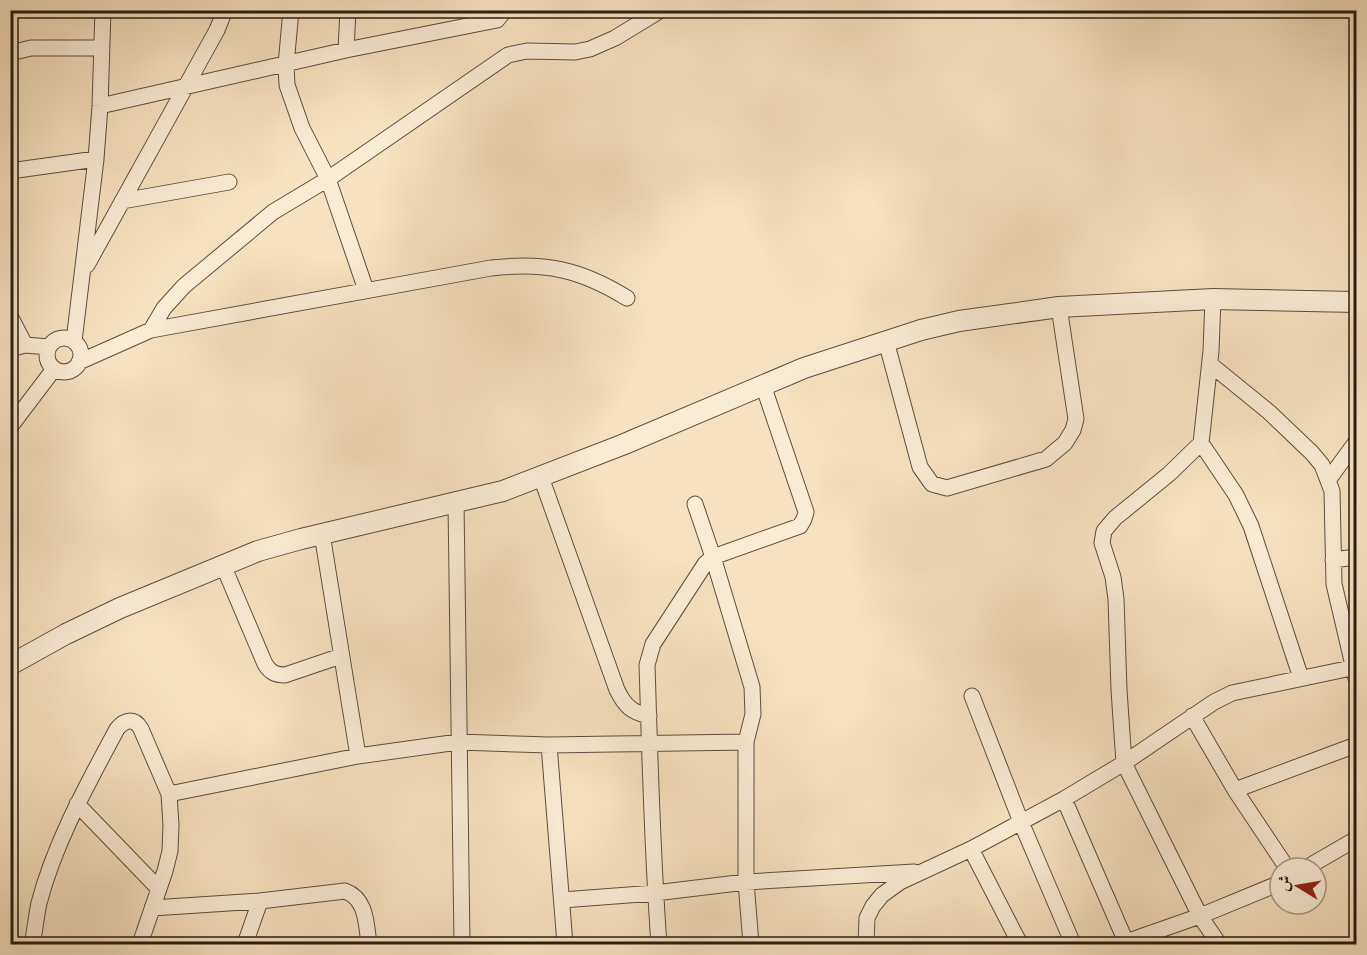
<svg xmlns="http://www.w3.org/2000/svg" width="1367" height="955" font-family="'IM FELL English',Amiri,serif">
  <rect width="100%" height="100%" fill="#f6e2be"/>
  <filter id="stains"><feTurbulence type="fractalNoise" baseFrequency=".00333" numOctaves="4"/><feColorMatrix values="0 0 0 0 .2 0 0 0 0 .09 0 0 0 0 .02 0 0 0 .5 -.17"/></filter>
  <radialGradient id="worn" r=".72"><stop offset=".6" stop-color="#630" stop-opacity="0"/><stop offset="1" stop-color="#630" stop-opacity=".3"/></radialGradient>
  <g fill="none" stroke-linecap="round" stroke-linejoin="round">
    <defs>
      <path id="minor" d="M 291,10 L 286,65 L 287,85 L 302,128 L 328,179 L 366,290
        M 346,50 L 497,20 L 505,10
        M 10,53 L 31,48 L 101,48
        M 100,106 L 346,50 L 348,10
        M 10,171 L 96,159
        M 122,201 L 229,182
        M 87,265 L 217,30 L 225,10
        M 1213,299 L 1211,351 L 1201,443 L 1236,495 L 1251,526 L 1301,678
        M 10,316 L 25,345
        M 151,330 L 164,308 L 184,286 L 273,212 L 328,179 L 508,55 L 527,51 L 575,52 L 590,49 L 615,38 L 661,10
        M47 355a17 17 0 1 1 34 0a17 17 0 1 1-34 0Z
        M 74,341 L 96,159 L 100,106 L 103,10
        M 886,341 L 920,467 L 932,484 L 947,488 L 1046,459 L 1065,443 L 1073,430 L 1076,419 L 1059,307
        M 10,349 L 25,345 L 49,347
        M 79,362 L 151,330 L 491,268 C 545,262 580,269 627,298
        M 1210,364 L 1269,412 L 1312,453 L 1322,465 L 1332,491 L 1334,584 L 1356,678
        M 10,427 L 54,369
        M 1201,443 L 1169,474 L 1115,518 L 1104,531 L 1102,543 L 1113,577 L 1116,599 L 1119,690 L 1124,763 L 1200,916 L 1219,944
        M 541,477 L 617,690 C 625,706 631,712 649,716
        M 1329,479 L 1356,442
        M 456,502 L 462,944
        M 695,504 L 713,557 L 752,687 L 753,714 L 746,742 L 746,882 L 751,944
        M 322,534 L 358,756
        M 1333,560 L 1356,557
        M 223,565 L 265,664 C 270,672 275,675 285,675 L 341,656
        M 972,696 L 1021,822 L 1073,944
        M 1192,716 L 1235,790 L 1287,868
        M 549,745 L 565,944
        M 1235,790 L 1356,745
        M 169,794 L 358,756 L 458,742 L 549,745 L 746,742
        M 1064,799 L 1126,942
        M 77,804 L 159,889
        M 971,849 L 1020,944
        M 1306,868 L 1356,839
        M 562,900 L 655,893 L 746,882 L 914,872
        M 152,908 L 260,901 L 345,891 C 367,899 366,924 369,944
        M 32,944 C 35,931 36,917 39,903 C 55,842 87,785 117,729 C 124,720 134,717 141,729 L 169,794 L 171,825 L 170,851 L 165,871 L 140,944
        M 245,944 L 260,901
        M 659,944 C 652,851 650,758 647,665 L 653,644 L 705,564 L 713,557 L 800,526 L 804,519 L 806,512 L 763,385
        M 866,944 L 867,918 L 873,906 L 882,895 L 900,882 L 971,849 L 1064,799 L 1124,763 L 1214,702 L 1232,693 L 1356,667
        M 1120,944 L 1200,916 L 1280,883"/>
      <path id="tertiary" d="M 10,665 L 66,634 L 120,608 L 258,551 L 301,539 L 503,491 L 622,445 L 804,368 L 921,330 L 959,321 L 1059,307 L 1213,299 L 1356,302"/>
    </defs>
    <use href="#minor" stroke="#5a4f3e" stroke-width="17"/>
    <use href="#tertiary" stroke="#5a4f3e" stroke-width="22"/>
    <use href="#minor" stroke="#f9ecd5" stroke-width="15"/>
    <use href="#tertiary" stroke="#f9ecd5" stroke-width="20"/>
  </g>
  <rect width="1367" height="955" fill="none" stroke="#f6e2be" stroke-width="36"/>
  <rect x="12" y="12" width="1343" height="931" fill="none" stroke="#261e14" stroke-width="3"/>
  <rect x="18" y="18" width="1331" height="919" fill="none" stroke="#261e14" stroke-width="1.5"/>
  <g transform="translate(1298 886) rotate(281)"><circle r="28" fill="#f9ecd5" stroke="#a59a88" stroke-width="1.5"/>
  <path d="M0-4.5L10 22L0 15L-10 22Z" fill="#8f2418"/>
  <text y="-9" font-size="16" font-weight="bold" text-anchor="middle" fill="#261e14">ش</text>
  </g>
  <rect width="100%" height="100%" filter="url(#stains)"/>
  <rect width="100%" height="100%" fill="url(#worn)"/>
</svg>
